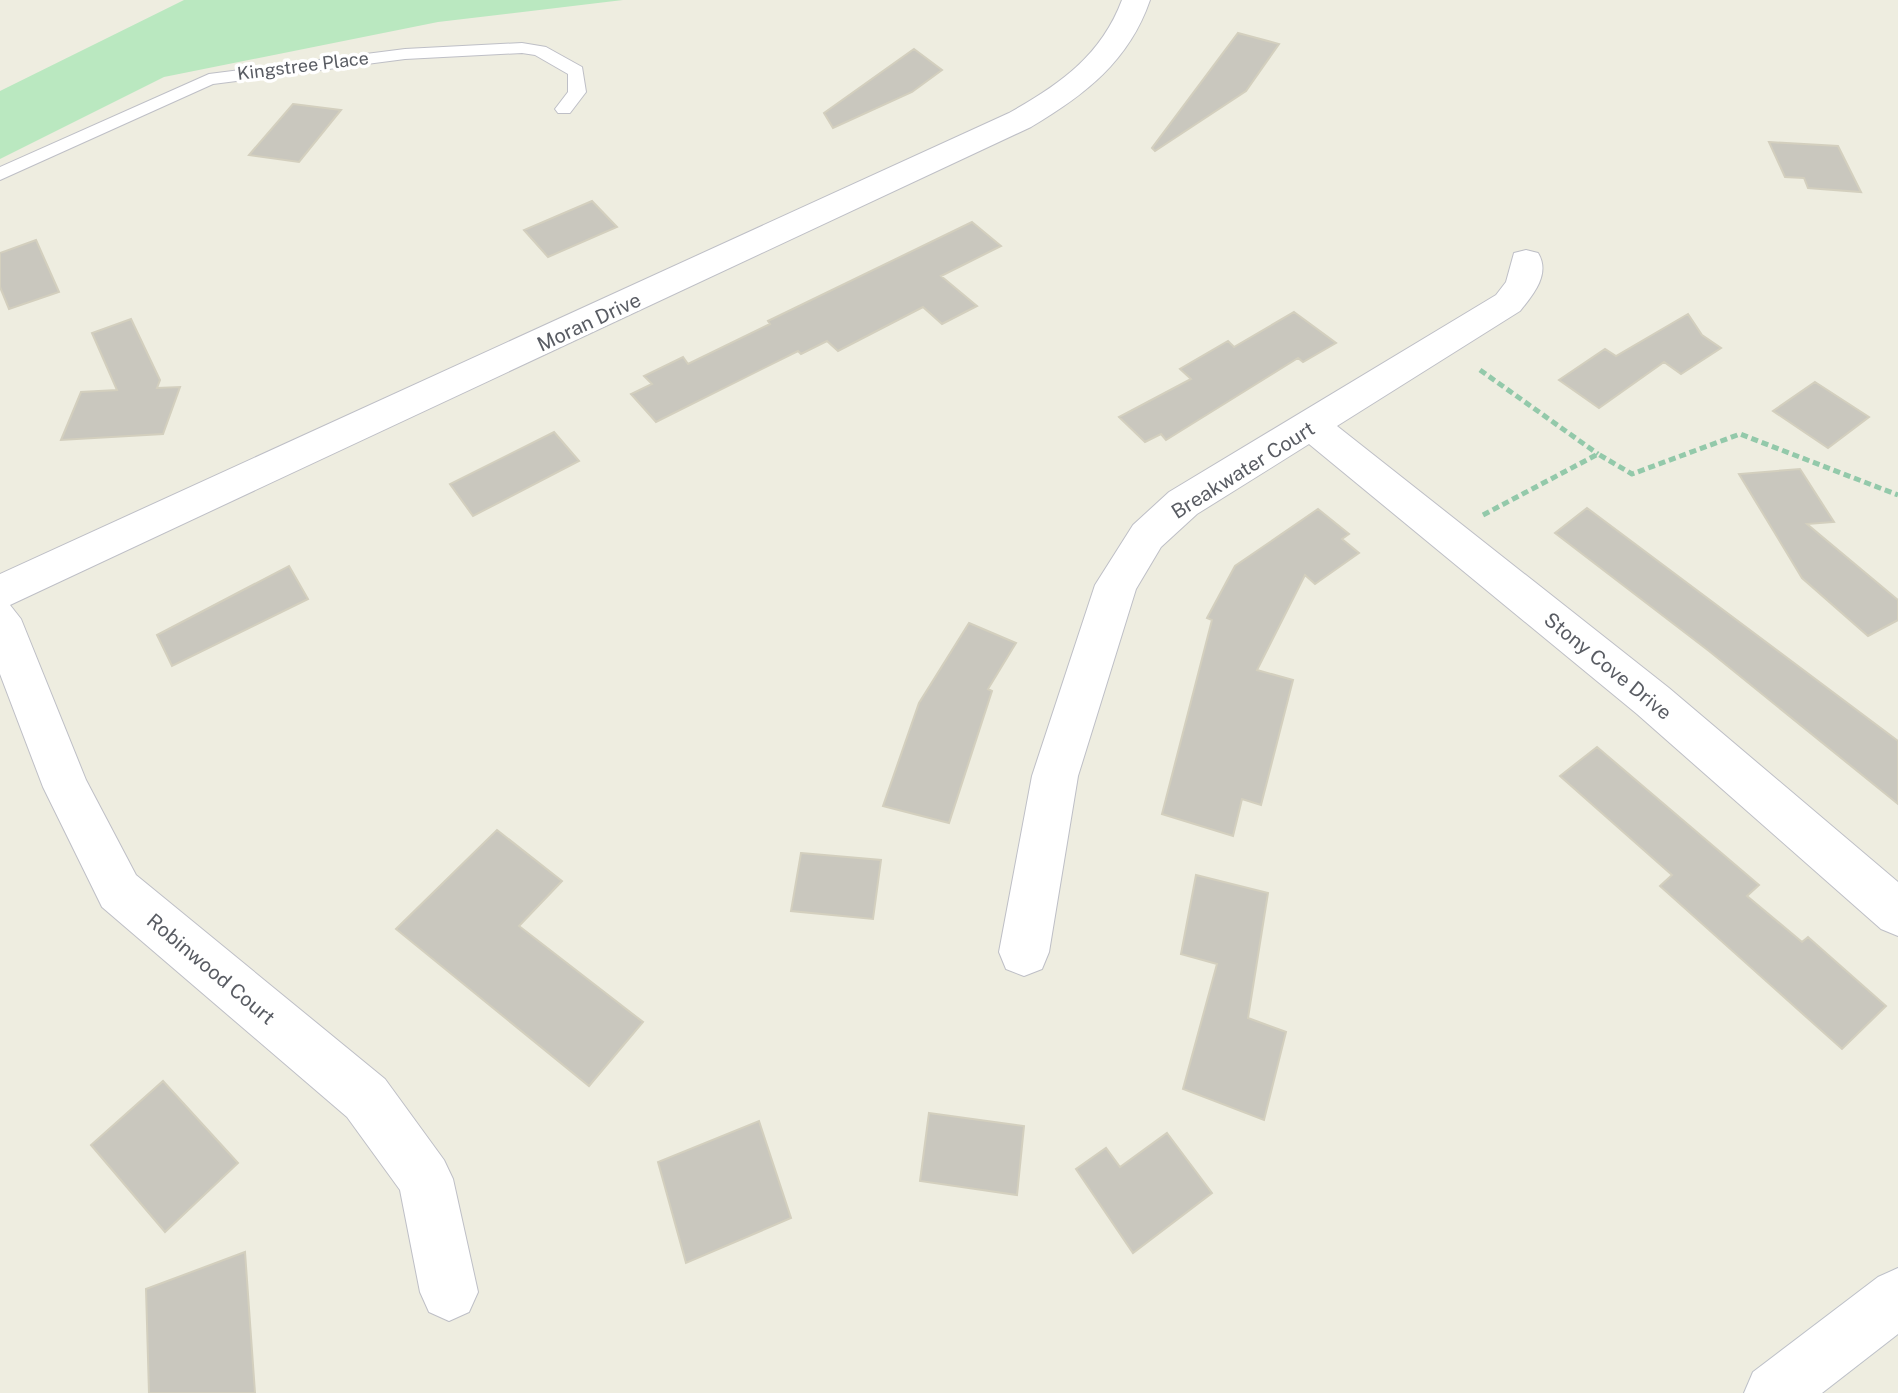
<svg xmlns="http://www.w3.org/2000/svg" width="1898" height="1393" font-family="'Public Sans',sans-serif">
  <rect width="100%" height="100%" fill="#eeede0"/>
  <path fill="#bae8c0" d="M 184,0 L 623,0 L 438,22 L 164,77 L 0,159 L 0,91 Z"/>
  <path fill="#c9c7be" stroke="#d3cfbe" stroke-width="2" d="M 1238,33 L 1279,44 L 1246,91 L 1155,151 L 1152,148 Z
    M 914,49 L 942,70 L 912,92 L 833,128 L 824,113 Z
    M 293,104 L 341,110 L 299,162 L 249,155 Z
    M 1769,142 L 1838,146 L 1861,192 L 1808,188 L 1804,178 L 1785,177 Z
    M 592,201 L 617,227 L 548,257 L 524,230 Z
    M 972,222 L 1001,246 L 941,276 L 977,306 L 942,324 L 923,307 L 838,351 L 827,341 L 801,354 L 798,351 L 656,422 L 631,394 L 652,384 L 644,376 L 683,357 L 688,364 L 770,324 L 768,321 Z
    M 36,240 L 59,292 L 9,309 L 0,287 L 0,253 Z
    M 1294,312 L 1336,343 L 1303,362 L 1298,358 L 1166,440 L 1161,434 L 1145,442 L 1119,417 L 1191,379 L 1180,369 L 1228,341 L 1234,347 Z
    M 1688,314 L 1702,335 L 1721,348 L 1681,374 L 1664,362 L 1599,408 L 1559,380 L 1605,349 L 1616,356 Z
    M 131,319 L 160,380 L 157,388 L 180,387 L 163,434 L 61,440 L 81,392 L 117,390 L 92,333 Z
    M 1815,382 L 1869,417 L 1828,448 L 1773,411 Z
    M 554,432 L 579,461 L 473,516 L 450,484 Z
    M 1800,469 L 1834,522 L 1807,524 L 1898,600 L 1898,620 L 1868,636 L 1802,578 L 1739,474 Z
    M 1587,508 L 1898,741 L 1898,804 L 1709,651 L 1555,533 Z
    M 1318,509 L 1349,534 L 1342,539 L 1359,553 L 1315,584 L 1305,575 L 1257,670 L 1293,680 L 1261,805 L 1242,799 L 1233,836 L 1162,814 L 1212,620 L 1207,618 L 1235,566 Z
    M 289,566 L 308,599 L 172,666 L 157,635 Z
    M 969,623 L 1016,643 L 988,689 L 992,691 L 949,823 L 883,806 L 919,703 Z
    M 1597,747 L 1759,885 L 1747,896 L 1802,942 L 1808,937 L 1886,1006 L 1842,1049 L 1660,886 L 1672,875 L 1560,776 Z
    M 497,830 L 562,881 L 519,926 L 643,1022 L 589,1086 L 396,929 Z
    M 801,853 L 881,860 L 873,919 L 791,911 Z
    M 1196,875 L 1268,893 L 1248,1018 L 1286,1032 L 1264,1120 L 1183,1089 L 1217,964 L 1181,954 Z
    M 163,1081 L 238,1163 L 165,1232 L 91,1145 Z
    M 929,1113 L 1024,1126 L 1017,1195 L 920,1181 Z
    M 759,1121 L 791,1218 L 686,1263 L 658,1162 Z
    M 1167,1133 L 1212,1193 L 1133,1253 L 1076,1169 L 1106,1148 L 1120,1167 Z
    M 245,1252 L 255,1393 L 149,1393 L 146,1289 Z"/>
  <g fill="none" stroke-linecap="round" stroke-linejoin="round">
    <defs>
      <path id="lane" d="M 522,43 L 546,47 L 582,67 L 586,92 L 570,113 L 558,113 L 555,109 L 568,92 L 568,74 L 535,55 L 522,53 L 405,59 L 213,84 L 0,180 L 0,167 L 209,74 L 405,49 Z"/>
      <path id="street" d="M 1122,0 L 1150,0 C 1129,61 1085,95 1031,127 L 10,605 L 21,619 L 86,780 L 136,875 L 385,1079 L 444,1160 L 453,1179 L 478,1292 L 469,1312 L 449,1321 L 429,1312 L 420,1292 L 400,1190 L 347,1117 L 102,907 L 43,787 L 0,674 L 0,574 L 1009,113 C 1059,85 1101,56 1122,0 Z
        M 1526,250 L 1538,253 C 1551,274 1533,295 1520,311 L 1337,426 L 1669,688 L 1898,882 L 1898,936 L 1881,929 L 1637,714 L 1309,444 L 1197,514 L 1161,547 L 1136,589 L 1078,776 L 1049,952 L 1042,969 L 1024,976 L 1006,969 L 999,952 L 1032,776 L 1095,585 L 1133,525 L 1169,492 L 1496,295 L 1506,282 L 1514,253 Z"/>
      <path id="secondary" d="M 1898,1268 L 1898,1334 L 1822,1393 L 1744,1393 L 1753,1372 L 1878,1277 Z"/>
    </defs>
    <use href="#lane" stroke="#bebfc6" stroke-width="2"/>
    <use href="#street" stroke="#bebfc6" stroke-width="2"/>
    <use href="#secondary" stroke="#bdc0c8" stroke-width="2"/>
    <path stroke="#93c9aa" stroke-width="5" stroke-dasharray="7 4" stroke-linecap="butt" d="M 1480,370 L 1598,454
      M 1483,515 L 1598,454 L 1632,474 L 1740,434 L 1898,495"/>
    <use href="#lane" fill="#fff" fill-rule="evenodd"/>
    <use href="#street" fill="#fff" fill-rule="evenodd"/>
    <use href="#secondary" fill="#fff" fill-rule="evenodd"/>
  </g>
  <g text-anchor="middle" stroke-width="7" stroke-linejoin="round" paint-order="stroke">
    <g font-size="18" fill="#595c63" stroke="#fff">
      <text transform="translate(303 66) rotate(-7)" y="6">Kingstree Place</text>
    </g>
    <g font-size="20" fill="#595c63" stroke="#fff">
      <text transform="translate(589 322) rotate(-25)" y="7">Moran Drive</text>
      <text transform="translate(1243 470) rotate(-32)" y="7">Breakwater Court</text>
      <text transform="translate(1608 666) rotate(39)" y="7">Stony Cove Drive</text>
      <text transform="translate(211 969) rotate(40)" y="7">Robinwood Court</text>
    </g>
  </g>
</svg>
